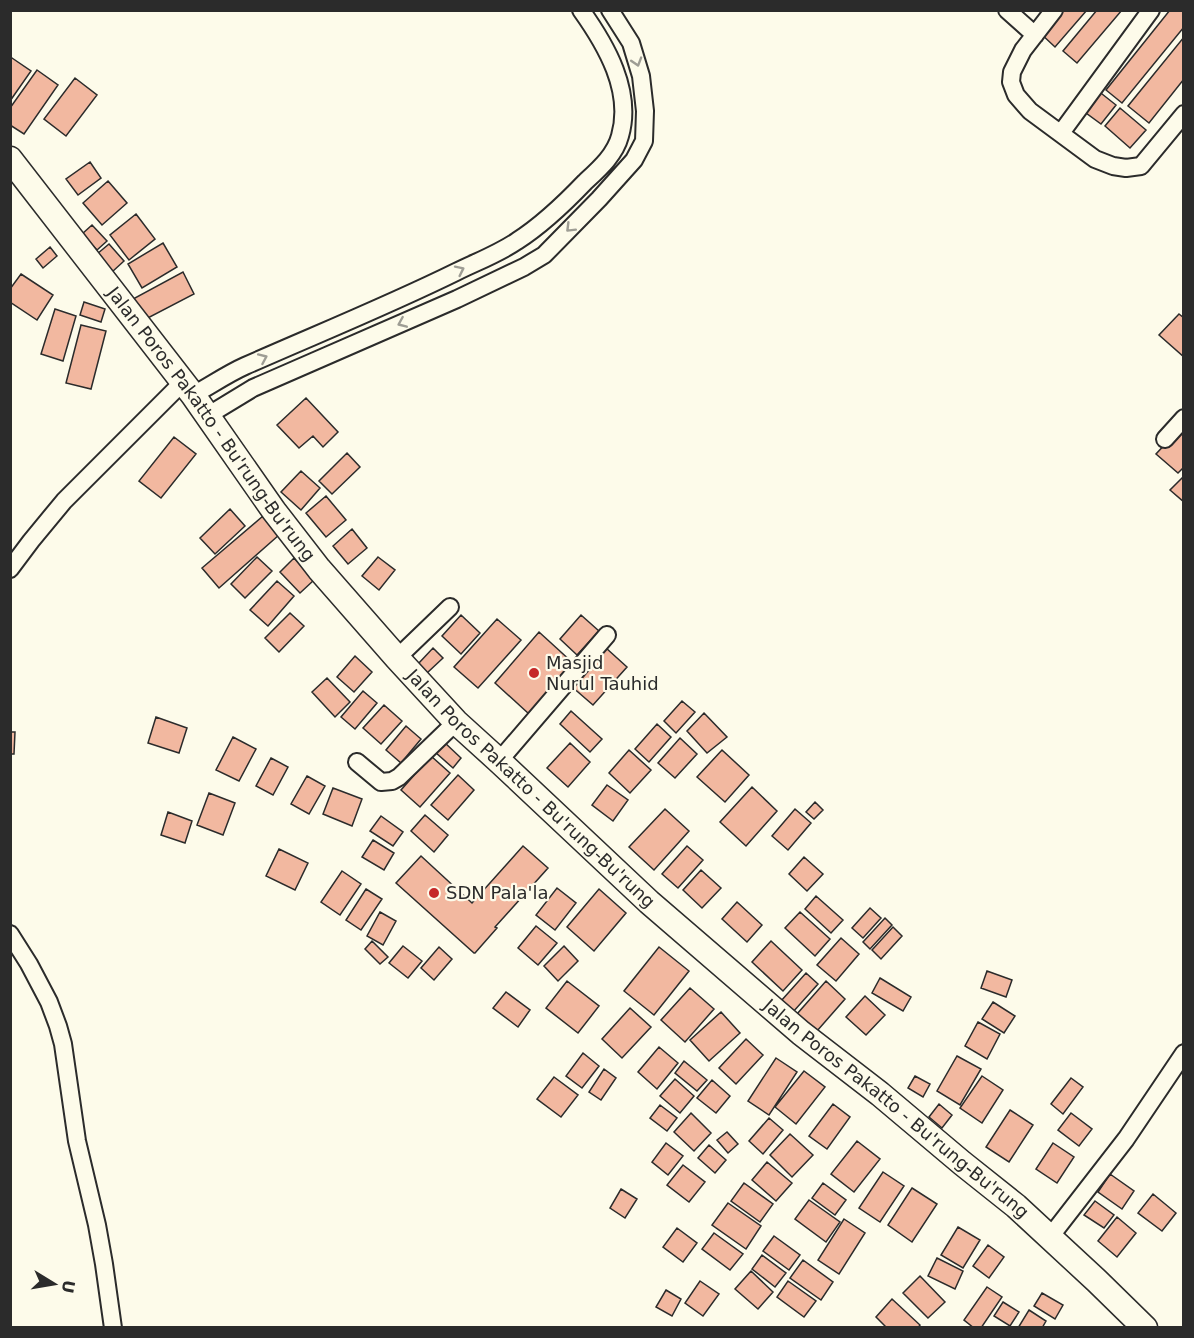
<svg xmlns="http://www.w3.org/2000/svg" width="1194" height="1338" font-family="'DejaVu Sans',sans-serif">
  <rect width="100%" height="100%" fill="#fdfbea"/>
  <path fill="#f2b8a0" stroke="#2b2b2b" stroke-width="1.5" d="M 1057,10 L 1087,10 L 1055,47 L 1039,32 Z
    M 1097,10 L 1122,10 L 1077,63 L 1063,51 Z
    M 1170,10 L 1184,10 L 1184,27 L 1122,103 L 1106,90 Z
    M 1184,37 L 1184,79 L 1149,123 L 1128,106 Z
    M 12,58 L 31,71 L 10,101 L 10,60 Z
    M 37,70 L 58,85 L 24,134 L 10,125 L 10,108 Z
    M 75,78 L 97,95 L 66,136 L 44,119 Z
    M 1097,90 L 1116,105 L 1101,124 L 1082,110 Z
    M 1120,108 L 1146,130 L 1130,148 L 1105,126 Z
    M 90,162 L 101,178 L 78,195 L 66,179 Z
    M 108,181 L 127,203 L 102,225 L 83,203 Z
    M 136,214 L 155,239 L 129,260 L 110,235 Z
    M 92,225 L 107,241 L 97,250 L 82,234 Z
    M 163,243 L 177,267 L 142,288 L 128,264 Z
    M 109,244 L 124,261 L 112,272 L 97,254 Z
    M 50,247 L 57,256 L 43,268 L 36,259 Z
    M 183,272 L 194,294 L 144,320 L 133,299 Z
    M 21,274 L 53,295 L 37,320 L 10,302 L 10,289 Z
    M 84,302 L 105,309 L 101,322 L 80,315 Z
    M 55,309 L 76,316 L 63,361 L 41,354 Z
    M 1179,314 L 1184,318 L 1184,357 L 1159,335 Z
    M 81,325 L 106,331 L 91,389 L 66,383 Z
    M 306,398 L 338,432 L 323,447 L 313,436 L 299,448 L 277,425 Z
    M 1184,424 L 1184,467 L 1178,473 L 1156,454 Z
    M 174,437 L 196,454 L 161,498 L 139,481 Z
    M 347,453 L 360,467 L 332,494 L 319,481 Z
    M 301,471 L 320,488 L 301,510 L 281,492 Z
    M 1184,476 L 1184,502 L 1170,490 Z
    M 326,496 L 346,520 L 326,537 L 306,513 Z
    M 230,509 L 245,526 L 215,554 L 200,538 Z
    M 263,516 L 279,535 L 219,588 L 202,568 Z
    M 352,529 L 367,548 L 348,564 L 333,546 Z
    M 257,557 L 272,571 L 245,598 L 231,584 Z
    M 378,557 L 395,570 L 379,590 L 362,576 Z
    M 294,558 L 314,580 L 300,593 L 280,572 Z
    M 277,581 L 294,596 L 268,626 L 250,610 Z
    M 290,613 L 304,626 L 279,652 L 265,638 Z
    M 461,615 L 480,633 L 461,654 L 442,636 Z
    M 581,615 L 599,631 L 577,655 L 560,639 Z
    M 497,619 L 521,640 L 478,688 L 454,667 Z
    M 539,632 L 573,663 L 529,714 L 495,683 Z
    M 433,648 L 443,658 L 427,673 L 418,664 Z
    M 606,648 L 627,667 L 593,705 L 571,686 Z
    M 355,656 L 372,672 L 354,692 L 337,677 Z
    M 327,678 L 350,702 L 335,717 L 312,692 Z
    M 363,691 L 377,703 L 355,729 L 341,717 Z
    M 682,701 L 695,712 L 676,733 L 664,721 Z
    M 384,705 L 402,721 L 381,744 L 363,728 Z
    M 571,711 L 602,739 L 590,752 L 560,724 Z
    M 704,713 L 727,737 L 707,753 L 687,731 Z
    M 156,717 L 187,728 L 179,753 L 148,743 Z
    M 657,724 L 671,737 L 649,762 L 635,749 Z
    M 406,726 L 421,739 L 401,763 L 386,750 Z
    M 10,732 L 15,732 L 14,754 L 10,754 Z
    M 233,737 L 256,749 L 239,781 L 216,770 Z
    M 680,738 L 697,754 L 675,778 L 658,763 Z
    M 444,742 L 461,758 L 453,768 L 435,752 Z
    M 570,743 L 590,762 L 568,787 L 547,768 Z
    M 629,750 L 651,770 L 630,793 L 609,773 Z
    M 722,750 L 749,775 L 725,802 L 697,777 Z
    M 431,756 L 450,773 L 420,807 L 401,790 Z
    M 271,758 L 288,767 L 273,795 L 256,786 Z
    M 458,775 L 474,790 L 448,820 L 431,805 Z
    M 307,776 L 325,786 L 309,814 L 291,804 Z
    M 607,785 L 628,800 L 613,821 L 592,805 Z
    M 752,787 L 777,811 L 746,846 L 720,822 Z
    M 333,788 L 362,799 L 352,826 L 323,814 Z
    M 209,793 L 235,803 L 223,835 L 197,825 Z
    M 815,802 L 823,810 L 814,819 L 806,812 Z
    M 665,809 L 689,831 L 654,870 L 629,847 Z
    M 795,809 L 811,823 L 788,850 L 772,836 Z
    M 168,812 L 192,821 L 185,843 L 161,835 Z
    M 425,815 L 448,835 L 434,852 L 411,831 Z
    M 381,816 L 403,832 L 393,846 L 370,831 Z
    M 373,840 L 394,853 L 384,870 L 362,857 Z
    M 523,846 L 548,868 L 495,927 L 497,928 L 475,953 L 474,953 L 396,883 L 421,856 L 472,903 Z
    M 687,846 L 703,860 L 678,888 L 662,874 Z
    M 279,849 L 308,863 L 295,890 L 266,876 Z
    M 804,857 L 823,874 L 807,891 L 789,874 Z
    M 701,870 L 721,888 L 702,908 L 683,890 Z
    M 342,871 L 361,884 L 340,915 L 321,902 Z
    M 557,888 L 576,903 L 555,930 L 536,915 Z
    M 366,889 L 382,899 L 361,930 L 346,920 Z
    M 599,889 L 626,913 L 594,951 L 567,927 Z
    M 816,896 L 843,920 L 831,933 L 805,909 Z
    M 737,902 L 762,925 L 747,942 L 722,919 Z
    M 870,908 L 881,918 L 863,938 L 852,928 Z
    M 380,912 L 396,921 L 383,945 L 367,936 Z
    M 800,912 L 830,939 L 815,956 L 785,928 Z
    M 885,918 L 892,925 L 870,949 L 863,942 Z
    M 536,926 L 557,943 L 538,965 L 518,948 Z
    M 893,927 L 902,936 L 881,959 L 872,950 Z
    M 841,938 L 859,954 L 836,981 L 817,965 Z
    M 372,941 L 388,957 L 380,964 L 365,949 Z
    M 771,941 L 802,970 L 783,991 L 752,962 Z
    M 403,946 L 422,961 L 408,978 L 389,963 Z
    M 564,946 L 578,961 L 558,981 L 544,966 Z
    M 439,947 L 452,959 L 434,980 L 421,968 Z
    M 659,947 L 689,971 L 654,1015 L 624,991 Z
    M 987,971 L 1012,980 L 1006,997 L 981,988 Z
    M 806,973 L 818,984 L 793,1012 L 781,1001 Z
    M 880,978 L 911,997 L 903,1011 L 872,993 Z
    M 567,981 L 599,1006 L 578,1033 L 546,1008 Z
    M 826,981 L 845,999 L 817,1031 L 797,1014 Z
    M 690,988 L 714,1009 L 685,1042 L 661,1020 Z
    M 506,992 L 530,1010 L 518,1027 L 493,1008 Z
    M 865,996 L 885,1015 L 866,1035 L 846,1017 Z
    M 993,1002 L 1015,1016 L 1004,1033 L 982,1019 Z
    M 630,1008 L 651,1027 L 622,1058 L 602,1039 Z
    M 721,1012 L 740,1033 L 709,1061 L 690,1040 Z
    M 978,1022 L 1000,1034 L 987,1059 L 965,1046 Z
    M 746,1039 L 763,1055 L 736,1084 L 719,1068 Z
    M 659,1047 L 678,1063 L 657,1089 L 638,1072 Z
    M 583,1053 L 599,1066 L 582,1088 L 566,1076 Z
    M 957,1056 L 981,1069 L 960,1105 L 937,1091 Z
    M 776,1058 L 797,1072 L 769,1115 L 748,1101 Z
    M 684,1061 L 707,1080 L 697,1091 L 675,1073 Z
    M 604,1069 L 616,1078 L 601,1100 L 589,1092 Z
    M 804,1071 L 825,1087 L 796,1124 L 775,1107 Z
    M 915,1076 L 930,1084 L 923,1097 L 908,1088 Z
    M 982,1076 L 1003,1090 L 982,1123 L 960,1108 Z
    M 554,1077 L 578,1095 L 561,1117 L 537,1099 Z
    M 1071,1078 L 1083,1087 L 1063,1114 L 1051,1104 Z
    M 675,1079 L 694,1096 L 680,1113 L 660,1096 Z
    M 712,1080 L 730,1096 L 716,1113 L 697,1098 Z
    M 833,1104 L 850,1117 L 827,1149 L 809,1136 Z
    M 939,1104 L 952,1115 L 942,1128 L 929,1117 Z
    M 660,1105 L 677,1118 L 667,1131 L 650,1118 Z
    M 1010,1110 L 1033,1125 L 1009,1162 L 986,1147 Z
    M 691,1113 L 711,1133 L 694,1151 L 674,1132 Z
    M 1071,1113 L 1092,1129 L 1079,1146 L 1058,1130 Z
    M 769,1118 L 783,1130 L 763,1154 L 749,1141 Z
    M 727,1132 L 738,1144 L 728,1153 L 717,1140 Z
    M 790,1134 L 813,1155 L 792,1177 L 770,1155 Z
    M 857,1141 L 880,1159 L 854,1192 L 831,1174 Z
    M 666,1143 L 683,1156 L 668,1175 L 652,1162 Z
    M 1053,1143 L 1074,1157 L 1057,1183 L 1036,1169 Z
    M 709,1145 L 726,1160 L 715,1173 L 698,1158 Z
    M 767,1162 L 792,1183 L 776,1201 L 752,1180 Z
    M 683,1165 L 705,1182 L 689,1202 L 667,1185 Z
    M 883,1172 L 904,1186 L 880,1222 L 859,1208 Z
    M 1110,1174 L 1134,1191 L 1122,1209 L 1098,1192 Z
    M 744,1183 L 773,1204 L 760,1222 L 731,1201 Z
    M 823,1183 L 846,1200 L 835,1215 L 812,1198 Z
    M 912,1188 L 937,1204 L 912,1242 L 888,1225 Z
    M 621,1189 L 637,1199 L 625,1218 L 610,1208 Z
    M 1153,1194 L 1176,1213 L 1162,1231 L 1138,1213 Z
    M 809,1200 L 840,1222 L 826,1242 L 795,1219 Z
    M 1095,1201 L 1114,1215 L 1104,1228 L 1084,1215 Z
    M 728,1203 L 761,1226 L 746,1249 L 712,1225 Z
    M 1117,1217 L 1136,1233 L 1117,1257 L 1098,1241 Z
    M 844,1219 L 865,1233 L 839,1274 L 818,1260 Z
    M 958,1227 L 980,1240 L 963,1268 L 941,1255 Z
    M 677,1228 L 697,1243 L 683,1262 L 663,1247 Z
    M 714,1233 L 743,1254 L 730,1270 L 702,1249 Z
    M 774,1236 L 800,1255 L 789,1270 L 763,1251 Z
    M 988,1245 L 1004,1257 L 989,1278 L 973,1266 Z
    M 762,1255 L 786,1273 L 775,1287 L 752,1269 Z
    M 937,1258 L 963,1271 L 955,1289 L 928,1276 Z
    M 803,1260 L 833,1282 L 821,1300 L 790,1278 Z
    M 751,1271 L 773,1292 L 758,1309 L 735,1289 Z
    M 920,1276 L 945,1302 L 928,1318 L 903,1293 Z
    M 700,1281 L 719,1294 L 703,1316 L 685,1303 Z
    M 788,1281 L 816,1301 L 804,1317 L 777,1297 Z
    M 987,1287 L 1002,1297 L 981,1328 L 974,1328 L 964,1320 Z
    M 666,1290 L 681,1299 L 672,1316 L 656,1307 Z
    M 1042,1293 L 1063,1305 L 1055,1319 L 1034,1306 Z
    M 892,1299 L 920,1325 L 918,1328 L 887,1328 L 876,1317 Z
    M 1003,1302 L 1019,1312 L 1010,1326 L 994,1316 Z
    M 1029,1310 L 1046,1321 L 1042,1328 L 1018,1328 Z"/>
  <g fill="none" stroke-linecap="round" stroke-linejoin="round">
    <defs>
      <path id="minor" d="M 1007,10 L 1035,35
        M 1054,10 L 1023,50 L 1012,72 L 1011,82 L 1016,95 L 1030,111 L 1095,159 L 1113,166 L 1126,168 L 1141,166 L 1184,114
        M 1061,133 L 1151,10
        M 193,395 C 210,386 227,374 245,366 C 315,335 387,306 456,272 C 476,262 498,254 517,241 C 542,225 564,204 585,182 C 599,169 615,155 620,136 C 633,91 606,45 581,10
        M 207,416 L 253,388 L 457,299 L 524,267 L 544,255 L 599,199 L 634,160 L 644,141 L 645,111 L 641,76 L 631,43 L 610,10
        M 1165,439 L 1184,418
        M 10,569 L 31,541 L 64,501 L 183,382
        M 397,658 L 450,607
        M 499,761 L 607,635
        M 357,762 L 381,782 L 392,781 L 399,777 L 456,722
        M 10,934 L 29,964 L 49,1002 L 58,1026 L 63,1044 L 77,1141 L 97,1225 L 104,1264 L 113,1328
        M 1050,1237 L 1126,1139 L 1184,1053"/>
      <g id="secondary">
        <path id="s1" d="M 10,159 L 193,395 L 274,511 L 319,569 L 397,658 L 456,722 L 499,761 L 649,902 L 801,1033 L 880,1094 L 962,1163 L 1016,1206 L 1097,1281 L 1145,1328"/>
      </g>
    </defs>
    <use href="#minor" stroke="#2b2b2b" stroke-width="20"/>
    <use href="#secondary" stroke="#2b2b2b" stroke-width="27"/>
    <use href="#minor" stroke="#fdfbea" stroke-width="16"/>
    <use href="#secondary" stroke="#fdfbea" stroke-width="24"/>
  </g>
  <defs><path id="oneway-chevron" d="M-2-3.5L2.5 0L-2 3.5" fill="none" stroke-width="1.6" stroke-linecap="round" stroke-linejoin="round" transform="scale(1.5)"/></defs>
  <g stroke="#9e9d94">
    <use href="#oneway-chevron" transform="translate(637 62) rotate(73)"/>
    <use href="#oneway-chevron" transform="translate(570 228) rotate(135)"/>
    <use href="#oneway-chevron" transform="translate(460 270) rotate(-26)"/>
    <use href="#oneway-chevron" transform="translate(402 323) rotate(157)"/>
    <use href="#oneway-chevron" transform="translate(263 358) rotate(-24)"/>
  </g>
  <g fill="#c62828" stroke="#fdfbea" stroke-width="2">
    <circle cx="534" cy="673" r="6"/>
    <circle cx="434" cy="893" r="6"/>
  </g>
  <g text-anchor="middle" stroke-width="4.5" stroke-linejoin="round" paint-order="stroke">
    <g font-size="18" fill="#2b2b2b" stroke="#fdfbea">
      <text dy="6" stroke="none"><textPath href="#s1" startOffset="333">Jalan Poros Pakatto - Bu'rung-Bu'rung</textPath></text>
      <text dy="6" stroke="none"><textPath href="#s1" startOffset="819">Jalan Poros Pakatto - Bu'rung-Bu'rung</textPath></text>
      <text dy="6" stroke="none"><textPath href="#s1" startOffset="1305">Jalan Poros Pakatto - Bu'rung-Bu'rung</textPath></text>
    </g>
    <g font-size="18" fill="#2b2b2b" stroke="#fdfbea" text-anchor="start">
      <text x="546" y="669">Masjid<tspan x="546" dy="21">Nurul Tauhid</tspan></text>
      <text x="446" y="899">SDN Pala'la</text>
    </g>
  </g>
  <rect width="1194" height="1338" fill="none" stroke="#2b2b2b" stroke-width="24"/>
  <g transform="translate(54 1284) rotate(101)" stroke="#fdfbea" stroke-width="4.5" paint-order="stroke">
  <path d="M0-4.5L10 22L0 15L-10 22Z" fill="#2b2b2b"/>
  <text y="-9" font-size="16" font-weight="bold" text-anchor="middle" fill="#2b2b2b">U</text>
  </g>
</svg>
